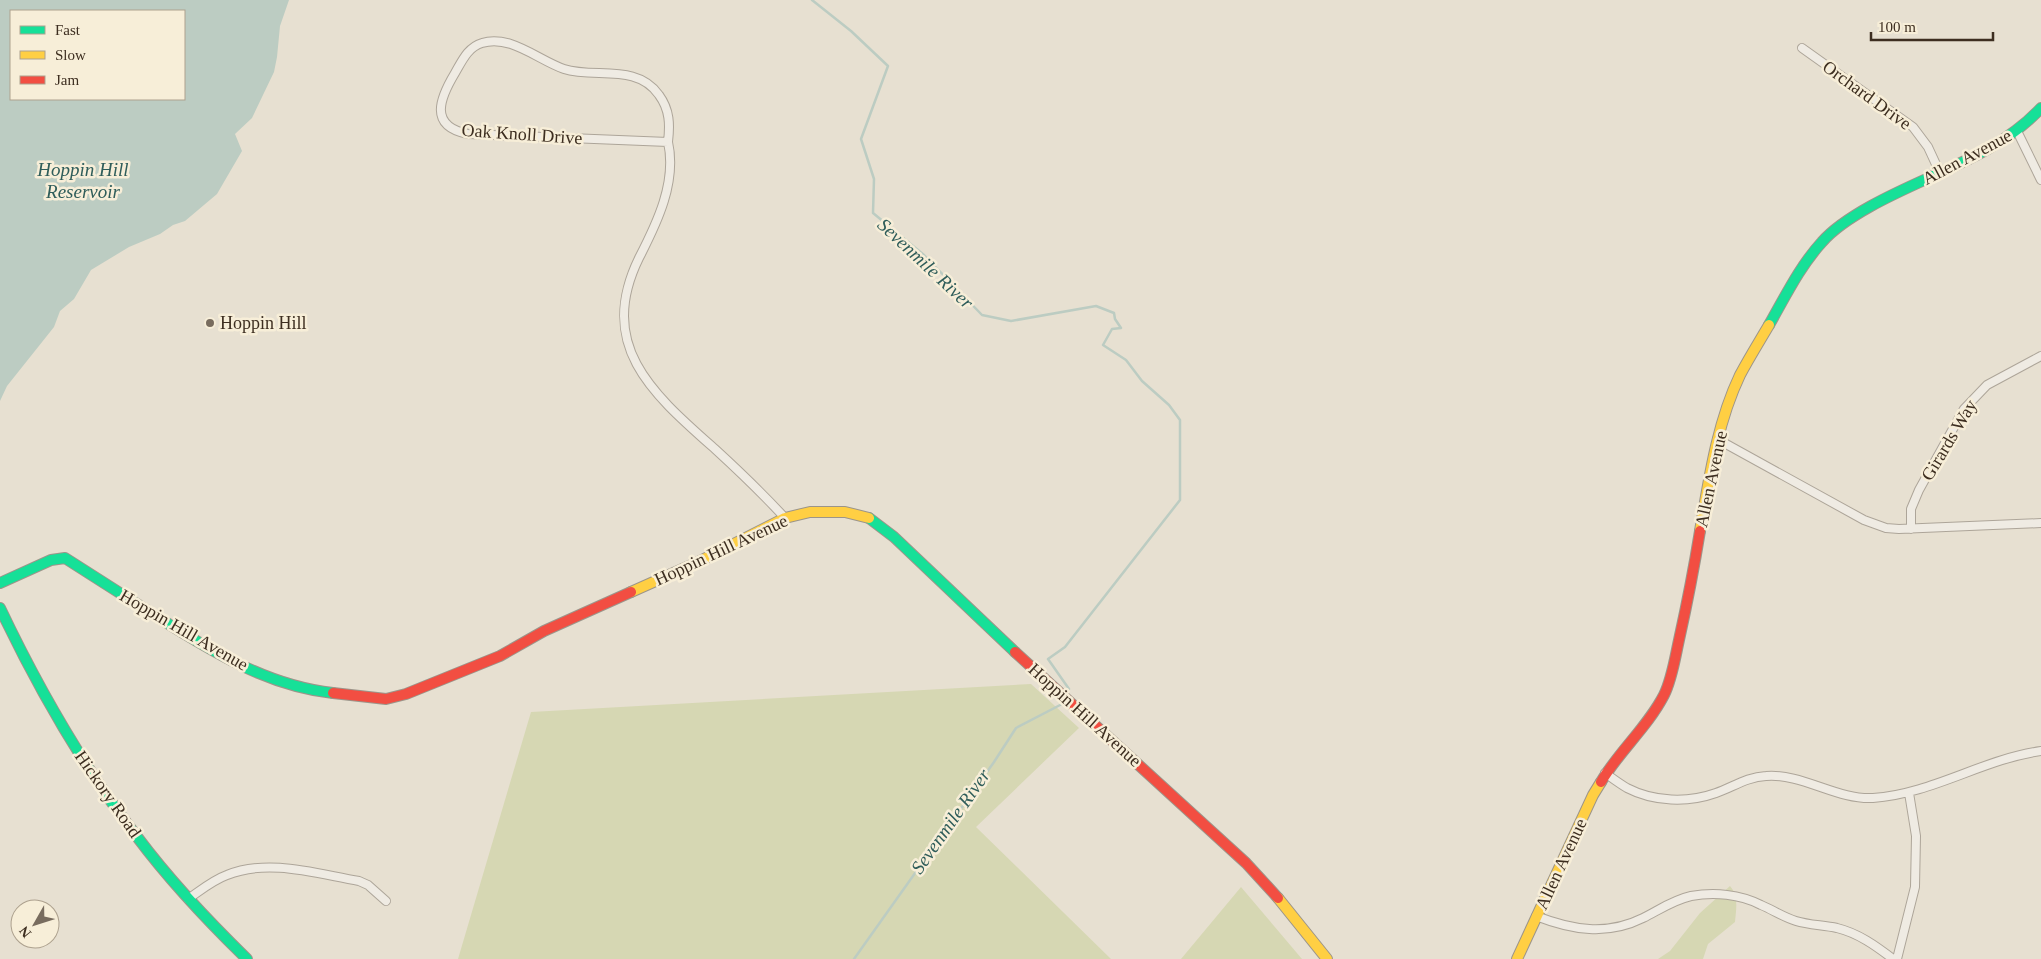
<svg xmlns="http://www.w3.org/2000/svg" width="2041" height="959" font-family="Georgia,serif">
  <rect width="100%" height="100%" fill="#e7e0d1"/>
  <path fill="#d6d7b3" d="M 1031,684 L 1079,728 L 976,827 L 1111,959 L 458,959 L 531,712 Z
    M 1730,886 C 1739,896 1736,910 1735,922 L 1708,944 L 1703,959 L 1658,959 L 1670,951 L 1700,913 Z
    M 1241,887 L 1302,959 L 1181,959 Z"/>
  <path fill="#bcccc2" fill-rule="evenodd" d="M 0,0 L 289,0 L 280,26 L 277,57 L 274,72 L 252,118 L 235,134 L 242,151 L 217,194 L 185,221 L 173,225 L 160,234 L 129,247 L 91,270 L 74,299 L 60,311 L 54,327 L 7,386 L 0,401 ZM 11,11 L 184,11 L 184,99 L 11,99 Z"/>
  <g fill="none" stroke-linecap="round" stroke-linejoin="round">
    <path stroke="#bcccc2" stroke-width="2.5" d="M 812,0 L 851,31 L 888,66 L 861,139 L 874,179 L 873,213 L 924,255 L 982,315 L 1011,321 L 1096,306 L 1114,313 L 1115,319 L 1121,328 L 1112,329 L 1103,345 L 1126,360 L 1142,381 L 1169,405 L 1180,420 L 1180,500 L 1065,647 L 1048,659 L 1069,689
      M 854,959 L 994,762 L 1016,728 L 1064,703"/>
    <defs>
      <path id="street" d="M 1802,48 L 1913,127 L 1928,147 L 1940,173
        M 2017,131 L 2041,180
        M 668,142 C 670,125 670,110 659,95 C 637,63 595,79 564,69 C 538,60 510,34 482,43 C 468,47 462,61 455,73 C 440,98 428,126 468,134 L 668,142 C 677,182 657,223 639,258 C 596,346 653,394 715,449 C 739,471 763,494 785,518
        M 1717,439 L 1864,520 L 1886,528 L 1899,529 L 2041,523
        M 1911,529 L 1911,509 L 1919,490 L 1964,409 L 1987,385 L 2041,356
        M 1605,773 C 1612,778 1620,784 1627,788 C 1654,802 1688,803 1716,793 C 1733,787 1747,777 1766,776 C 1802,773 1837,800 1873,798 C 1932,794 1983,759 2041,751
        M 188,899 C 201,890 213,880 227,875 C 269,858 317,874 359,881 L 368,885 L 386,901
        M 1536,916 C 1572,930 1607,936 1643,918 C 1659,910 1673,900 1691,896 C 1714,892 1740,894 1761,905 C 1773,910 1783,917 1796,921 C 1809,925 1823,925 1837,928 C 1858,933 1876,946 1893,959
        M 1897,959 L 1915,887 L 1916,836 L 1909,793"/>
      <path id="fast" d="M 1769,325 C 1785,297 1800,266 1822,242 C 1835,227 1853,216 1871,206 C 1928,174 1995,157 2041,108
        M 869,518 L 894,537 L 1015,652
        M 0,583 L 51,560 L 65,558 C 96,578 128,598 159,618 C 213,652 268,686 333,693
        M 0,608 C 39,690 83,767 138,838 C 171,882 208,921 247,959"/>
      <path id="slow" d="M 1700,531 C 1709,479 1717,423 1740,375 C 1749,358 1759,342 1769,325
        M 631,592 L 696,563 L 785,518 L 810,512 L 845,512 L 869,518
        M 1278,898 L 1327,959
        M 1517,959 L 1593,795 L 1601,782"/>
      <path id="jam" d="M 1015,652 L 1246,863 L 1278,898
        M 333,693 L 386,699 L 406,694 L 500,656 L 544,631 L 631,592
        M 1601,782 C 1619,751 1647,728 1664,695 C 1672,679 1675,658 1679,640 C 1687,604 1694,568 1700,531"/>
    </defs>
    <use href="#street" stroke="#ada599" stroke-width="10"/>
    <use href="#fast" stroke="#9c958a" stroke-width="12"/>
    <use href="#slow" stroke="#9c958a" stroke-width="12"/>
    <use href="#jam" stroke="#9c958a" stroke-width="12"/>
    <use href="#street" stroke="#efebe3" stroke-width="8"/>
    <use href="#fast" stroke="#16e098" stroke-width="10"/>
    <use href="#slow" stroke="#ffcf43" stroke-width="10"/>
    <use href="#jam" stroke="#f24e42" stroke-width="10"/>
  </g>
  <circle fill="#786c5e" stroke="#f7eed8" stroke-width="2" cx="210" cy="323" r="5"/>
  <g text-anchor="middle" stroke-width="5" stroke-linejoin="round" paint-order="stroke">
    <g font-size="18" fill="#3d2e20" stroke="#f7eed8">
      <text transform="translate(1867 95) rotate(36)" y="6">Orchard Drive</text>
      <text transform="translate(522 134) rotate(4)" y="6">Oak Knoll Drive</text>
      <text transform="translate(1967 157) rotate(-28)" y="6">Allen Avenue</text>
      <text transform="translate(1949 440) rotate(-59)" y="6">Girards Way</text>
      <text transform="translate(1711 479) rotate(-78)" y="6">Allen Avenue</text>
      <text transform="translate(721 550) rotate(-25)" y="6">Hoppin Hill Avenue</text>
      <text transform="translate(184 630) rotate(30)" y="6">Hoppin Hill Avenue</text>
      <text transform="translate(1085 715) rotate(42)" y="6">Hoppin Hill Avenue</text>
      <text transform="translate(108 794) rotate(55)" y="6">Hickory Road</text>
      <text transform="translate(1561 864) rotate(-65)" y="6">Allen Avenue</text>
    </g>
    <g font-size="18" fill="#3d2e20" stroke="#f7eed8" text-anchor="start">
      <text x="220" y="329">Hoppin Hill</text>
    </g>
    <g font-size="19" font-style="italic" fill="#2f5d5a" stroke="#f7eed8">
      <text x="83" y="176">Hoppin Hill<tspan x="83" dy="22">Reservoir</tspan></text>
      <text transform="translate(926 263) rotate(43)" y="7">Sevenmile River</text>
      <text transform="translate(950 821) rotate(-55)" y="7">Sevenmile River</text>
    </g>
  </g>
  <rect x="10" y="10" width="175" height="90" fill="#f7eed8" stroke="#ada18e"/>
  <rect x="20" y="26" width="25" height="8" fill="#16e098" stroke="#ada18e"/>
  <text x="55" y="35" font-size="15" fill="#3d2e20">Fast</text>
  <rect x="20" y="51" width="25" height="8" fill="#ffcf43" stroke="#ada18e"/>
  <text x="55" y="60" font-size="15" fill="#3d2e20">Slow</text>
  <rect x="20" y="76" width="25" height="8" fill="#f24e42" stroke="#ada18e"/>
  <text x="55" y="85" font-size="15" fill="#3d2e20">Jam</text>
  <g transform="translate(35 924) rotate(231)"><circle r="24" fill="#f7eed8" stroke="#ada18e"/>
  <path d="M0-4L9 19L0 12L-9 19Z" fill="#786c5e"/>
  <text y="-8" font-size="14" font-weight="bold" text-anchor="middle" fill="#3d2e20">N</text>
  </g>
  <path d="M1871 32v8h122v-8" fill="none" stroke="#3d2e20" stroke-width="2.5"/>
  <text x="1878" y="32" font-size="15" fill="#3d2e20" stroke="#f7eed8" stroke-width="4" paint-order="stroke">100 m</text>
</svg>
